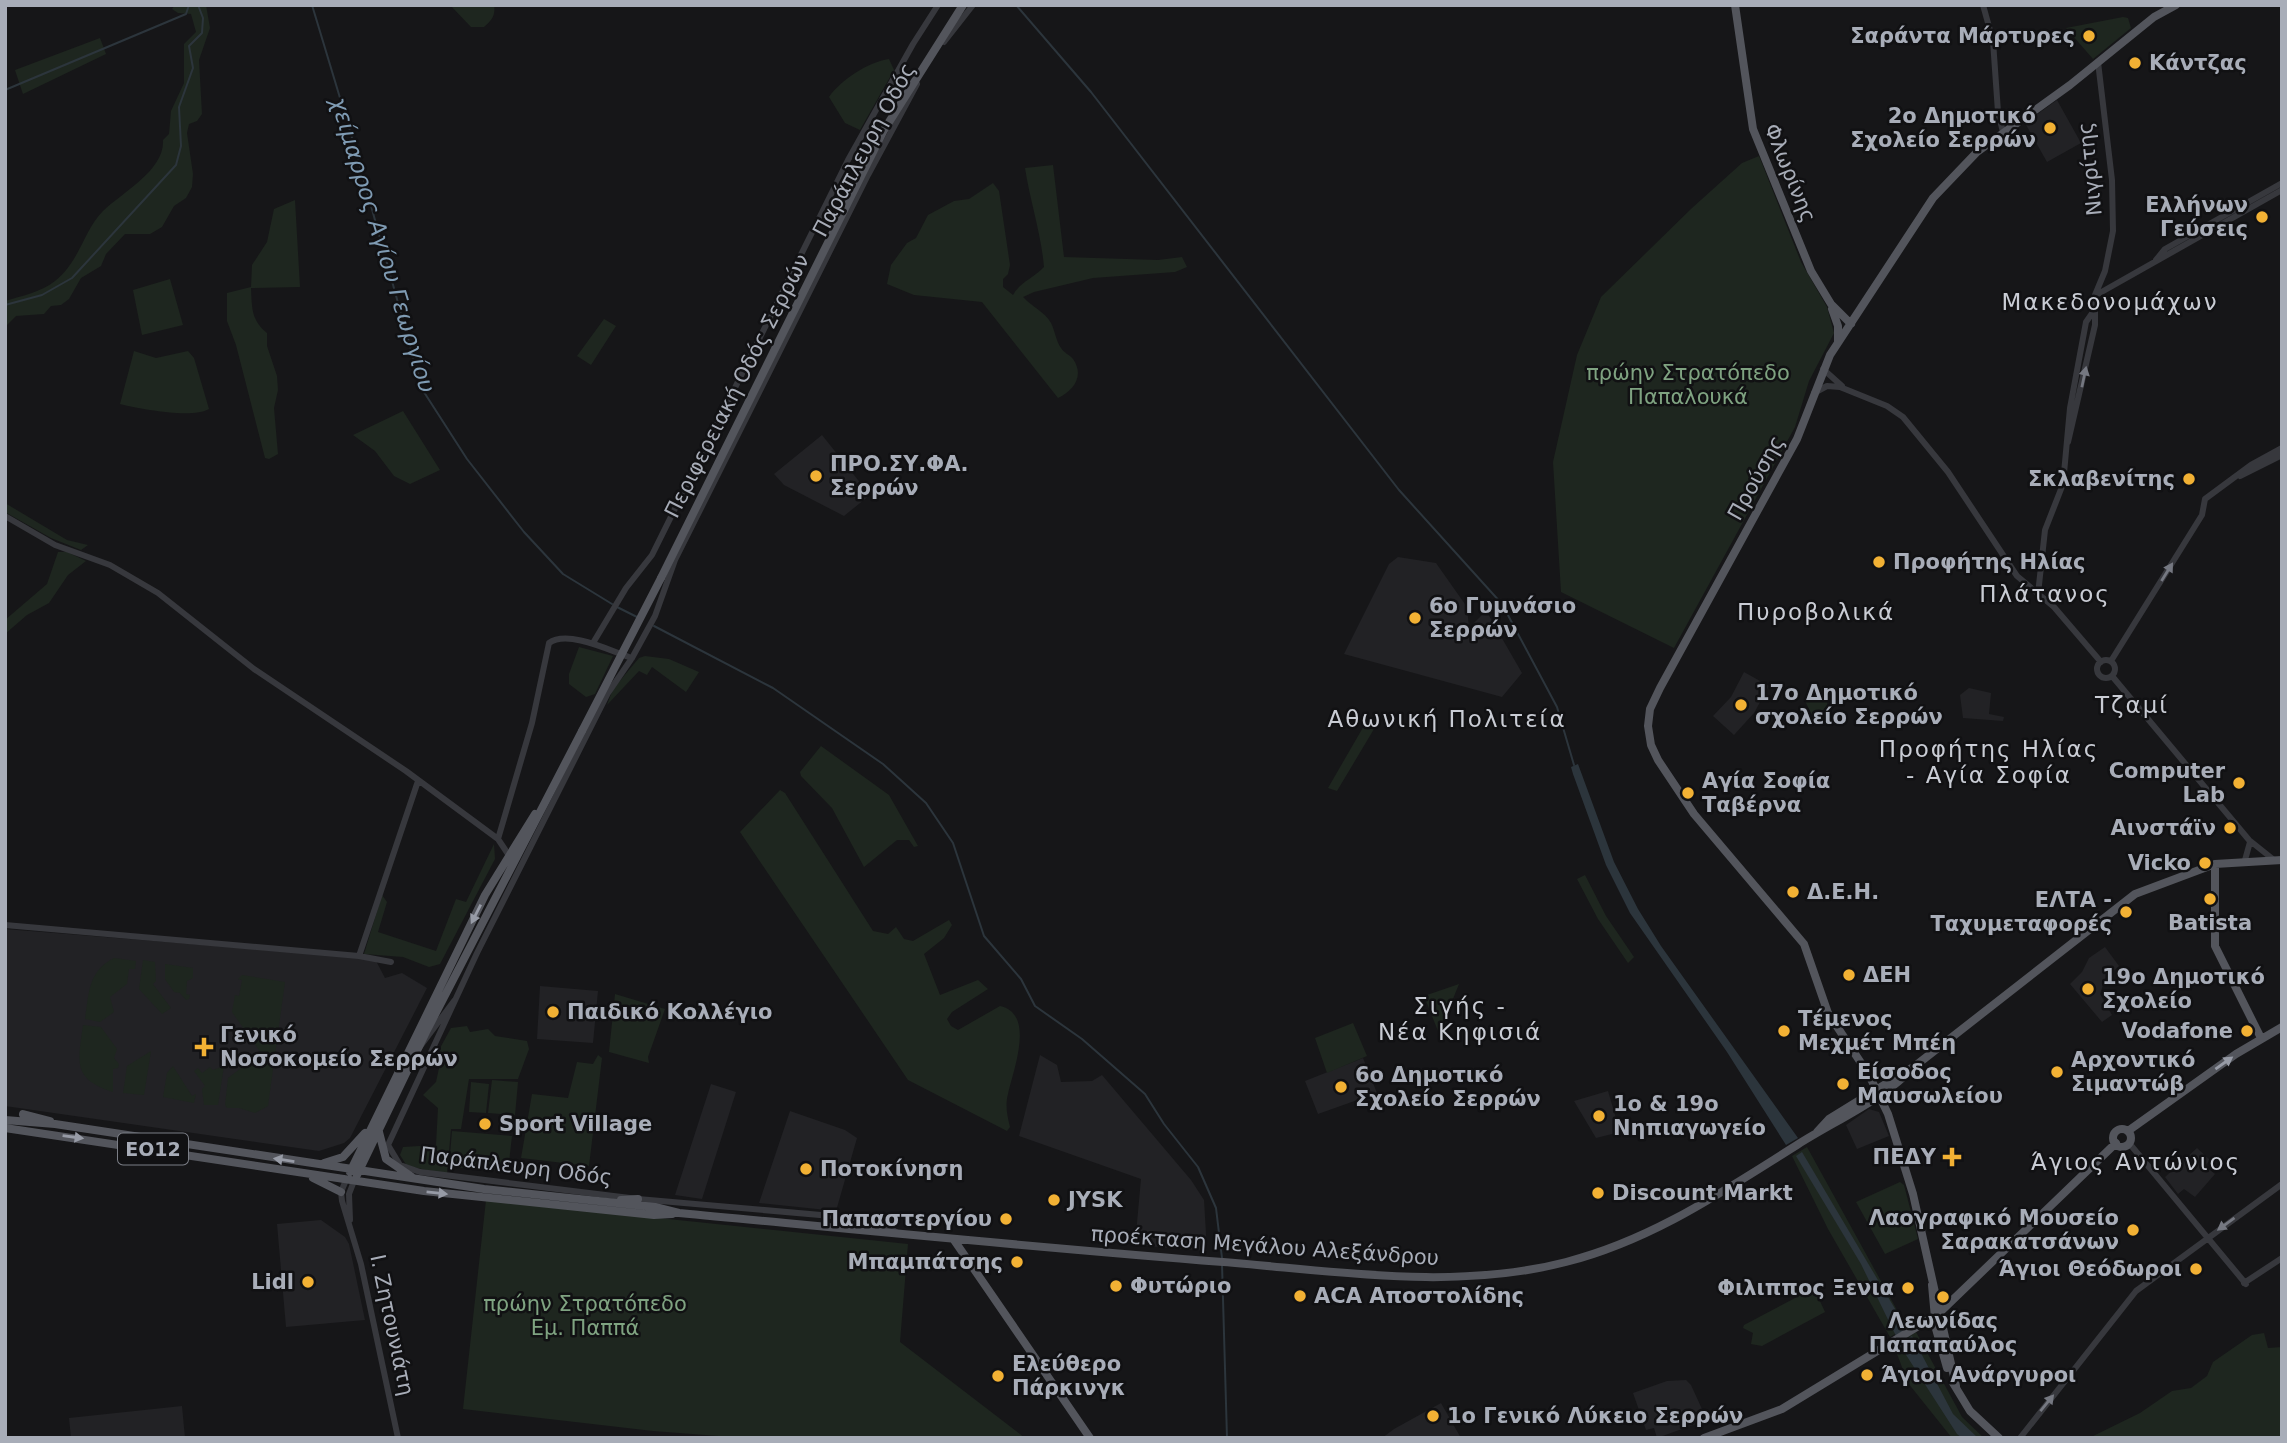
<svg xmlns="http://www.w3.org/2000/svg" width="2287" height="1443" font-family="'DejaVu Sans',sans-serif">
  <rect width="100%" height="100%" fill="#161618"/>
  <path fill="#222225" d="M 2057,100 L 2081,143 L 2047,162 L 2025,123 Z
    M 822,435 L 870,495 L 844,516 L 784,485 L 774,474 Z
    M 1398,557 L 1436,563 L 1467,607 L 1469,628 L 1485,612 L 1488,614 L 1522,673 L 1502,697 L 1344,654 L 1389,564 Z
    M 1744,672 L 1769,686 L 1754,713 L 1734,735 L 1713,716 L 1731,697 Z
    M 1969,688 L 1991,693 L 1989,714 L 2004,717 L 2003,721 L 1963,718 L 1960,695 Z
    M 5,929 L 375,959 L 385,978 L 402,973 L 427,988 L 350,1138 L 344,1143 L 319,1151 L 5,1106 Z
    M 2105,947 L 2119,966 L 2105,979 L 2100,994 L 2112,1015 L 2102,1022 L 2070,984 L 2082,972 L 2089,958 Z
    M 540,986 L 598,991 L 593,1043 L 537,1039 Z
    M 1040,1055 L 1057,1065 L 1061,1082 L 1092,1081 L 1102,1075 L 1191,1180 L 1204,1200 L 1207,1251 L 1135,1245 L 1141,1179 L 1019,1136 Z
    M 1363,1058 L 1377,1093 L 1318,1114 L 1305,1081 Z
    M 711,1084 L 736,1092 L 702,1199 L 675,1195 Z
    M 1608,1091 L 1620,1132 L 1596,1138 L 1574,1101 Z
    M 1869,1109 L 1879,1112 L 1889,1136 L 1857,1149 L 1846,1125 Z
    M 790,1111 L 845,1130 L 857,1138 L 836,1211 L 759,1203 Z
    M 2197,1148 L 2210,1160 L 2205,1166 L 2215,1174 L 2195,1197 L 2184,1189 L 2178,1194 L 2165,1177 Z
    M 321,1220 L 345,1237 L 349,1244 L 365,1320 L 286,1327 L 277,1224 Z
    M 1686,1380 L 1691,1385 L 1707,1420 L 1657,1438 L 1654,1428 L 1646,1430 L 1633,1393 L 1667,1381 Z
    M 1441,1403 L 1461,1438 L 1382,1438 L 1394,1429 Z
    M 182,1406 L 185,1438 L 71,1438 L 69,1418 Z"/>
  <path fill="#1e261f" d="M 175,5 L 206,5 L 210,28 L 199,60 L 202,114 L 197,121 L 189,124 L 187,133 L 193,174 L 192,187 L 186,198 L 174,206 L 162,227 L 150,234 L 125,234 L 106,254 L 101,266 L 81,278 L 69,299 L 61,305 L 51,306 L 44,314 L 16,316 L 5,327 L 5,301 C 21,296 42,292 55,281 C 81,260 83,231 103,211 C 123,192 165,170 163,140 L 169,134 L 171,111 L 184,83 L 184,44 L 196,32 L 191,14 L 178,13 L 172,9 Z
    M 450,5 L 494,5 C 496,16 491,21 484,27 L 471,27 Z
    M 2123,17 L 2128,18 L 2131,28 L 2093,59 L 2066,28 Z
    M 100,38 L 106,54 L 23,94 L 15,70 Z
    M 889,59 L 894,70 L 860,130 L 845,123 L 829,97 C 841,80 868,62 889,59 Z
    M 1759,156 L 1801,262 L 1827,307 L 1834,333 L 1809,381 L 1795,427 L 1674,648 L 1561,592 L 1553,462 L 1577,355 L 1601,297 L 1692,208 L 1742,163 Z
    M 1053,165 L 1064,257 L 1158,260 L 1182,257 L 1187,267 L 1175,272 L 1093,278 L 1034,292 L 1023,297 C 1032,307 1044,311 1051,323 C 1055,331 1056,341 1061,348 C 1064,353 1070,355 1073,359 C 1085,376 1073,391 1058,398 L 982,302 L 914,295 L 887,284 L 891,265 L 907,243 L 916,238 L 928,215 L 954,201 L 969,199 L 993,183 L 999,191 L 1010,265 L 1008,274 L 1003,279 L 1003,287 L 1013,295 C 1020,282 1034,278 1044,267 C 1041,233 1030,201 1025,168 Z
    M 295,200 L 300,287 L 251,288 C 252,308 251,320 267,333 L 267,346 L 277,376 L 278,390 L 274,408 L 278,454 L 269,459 L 265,458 L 236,345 L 227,321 L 227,293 L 251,287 L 252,265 L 267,242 L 274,209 Z
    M 170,279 L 183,325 L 142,335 L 133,290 Z
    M 604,319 L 616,326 L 591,365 L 577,356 Z
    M 134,351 L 156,358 L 188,351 L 194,358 L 209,409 C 192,419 141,409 120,404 Z
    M 403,411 L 440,470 L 410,484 L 394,476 L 375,451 L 353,435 Z
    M 5,503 L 67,540 L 88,545 L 81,550 L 51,538 L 5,512 Z
    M 58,552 L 67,552 L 86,561 L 68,575 L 49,603 L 27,615 L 5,634 L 5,620 L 47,584 Z
    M 579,647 L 613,656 L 595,694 L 586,697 L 569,684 L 569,674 Z
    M 645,656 L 669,659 L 699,672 L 686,692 L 652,667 L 647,675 L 639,671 L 607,705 L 613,689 L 639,658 Z
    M 1828,685 L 1827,711 L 1814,719 L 1804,699 Z
    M 1365,724 L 1374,729 L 1337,791 L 1328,788 Z
    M 821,746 L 889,795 L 918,846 L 914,847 L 909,840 L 897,840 L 864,867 L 832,808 L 801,776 L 800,772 Z
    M 780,790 L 785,793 L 873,931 L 888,934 L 896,927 L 904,939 L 913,941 L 949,920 L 952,925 L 944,938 L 924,954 L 940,995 L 978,980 L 988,989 L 952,1012 L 947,1019 L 951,1026 L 958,1030 L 1000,1006 C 1036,1014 1013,1070 1008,1094 C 1005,1105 1007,1115 1010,1127 L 1007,1131 L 908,1080 L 740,832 Z
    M 494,844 L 495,859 L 440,964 L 429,967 L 403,957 L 364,954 L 382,895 L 387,902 L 378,932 L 436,951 L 456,899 L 466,902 Z
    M 1585,875 L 1606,916 L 1634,957 L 1628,963 L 1598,919 L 1577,879 Z
    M 114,958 L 136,961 L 135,969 L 129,969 L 127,984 L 110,997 L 114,1012 L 100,1022 L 85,1019 C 89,993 88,971 114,958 Z
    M 143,960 L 155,962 L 156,981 L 153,984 L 171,1008 L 162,1014 L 139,989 Z
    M 165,964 L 193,968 L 193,978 L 187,981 L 186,994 L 190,995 L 189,999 L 186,1000 L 180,993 L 174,992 L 165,979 Z
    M 242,975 L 285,982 L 268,1106 L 255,1113 L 239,1108 L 227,1108 L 225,1105 L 228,1078 L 261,1053 L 232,1012 L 235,995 L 239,996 L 242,980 L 238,979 Z
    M 1459,984 L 1440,1031 L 1438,1031 L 1424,996 Z
    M 615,994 L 665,1009 L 648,1057 L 649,1063 L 609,1052 Z
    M 1353,1023 L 1367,1056 L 1327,1073 L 1315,1038 Z
    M 83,1025 L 101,1027 L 117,1049 L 114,1058 L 119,1064 L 118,1068 L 113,1069 L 113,1092 C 72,1079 78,1062 83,1025 Z
    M 467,1026 L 470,1032 L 488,1029 L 495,1036 L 527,1041 L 529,1049 L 518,1079 L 469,1079 L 461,1129 L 451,1129 L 447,1174 L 407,1166 L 400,1155 L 403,1147 L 436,1145 L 438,1108 L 423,1095 L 436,1082 L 441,1059 L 439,1050 L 451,1028 Z
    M 151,1051 L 144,1095 L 123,1093 L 127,1066 Z
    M 598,1055 L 602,1058 L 589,1166 L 521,1158 L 532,1094 L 568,1098 L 577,1062 L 593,1064 Z
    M 173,1066 L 192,1096 L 196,1094 L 194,1103 L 163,1097 L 167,1073 Z
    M 224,1066 L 218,1105 L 204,1105 L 202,1089 L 205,1086 L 194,1071 L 198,1068 L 202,1073 L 210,1067 L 213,1070 Z
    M 492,1080 L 518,1082 L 515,1115 L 488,1113 Z
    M 471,1082 L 489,1084 L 486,1113 L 469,1112 Z
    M 452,1131 L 512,1136 L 508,1171 L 449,1167 Z
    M 1807,1147 L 1903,1321 L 1909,1326 L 1890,1337 L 1828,1229 L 1792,1156 Z
    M 1900,1182 L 1904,1185 L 1918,1239 L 1885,1254 L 1856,1202 Z
    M 486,1200 L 908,1244 L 900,1342 L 1025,1438 L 744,1438 L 653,1431 L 463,1409 Z
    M 1814,1288 L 1825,1312 L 1762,1346 L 1751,1344 L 1753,1333 L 1743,1328 L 1744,1325 Z
    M 1916,1332 L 1962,1417 L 1984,1438 L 1952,1438 L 1908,1383 L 1894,1346 Z
    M 2264,1333 L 2268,1348 L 2282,1347 L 2282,1438 L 2089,1438 L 2140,1413 L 2172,1391 L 2191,1388 L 2207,1376 L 2213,1362 L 2252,1335 Z"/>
  <path fill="#2c353c" d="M 1578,764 L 1614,862 L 1638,909 L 1661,946 L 1798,1138 L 1786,1145 L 1727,1052 L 1630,913 L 1606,865 L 1573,774 L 1571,767 Z
    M 1802,1152 L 1907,1329 L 1896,1336 L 1861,1264 L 1796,1156 Z
    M 1912,1336 L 1953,1414 L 1978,1438 L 1962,1438 L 1957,1434 L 1899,1344 Z"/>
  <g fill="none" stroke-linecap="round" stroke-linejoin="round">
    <path stroke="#2c353c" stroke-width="2" d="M 312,5 L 353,141 L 422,389 L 467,459 L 524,532 L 563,574 L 612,604
      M 1016,5 L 1091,92 L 1399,490 L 1502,604 L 1557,707 L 1574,765
      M 5,90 L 186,14 L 189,5
      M 5,305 L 42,295 L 72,278 L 176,165 L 181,146 L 179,107 L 193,68 L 189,46 L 202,33 L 203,18 L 198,5
      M 617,607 L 637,617
      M 654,626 L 773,688 L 883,764 L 926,803 L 953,843 L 984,936 L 1021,979 L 1035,1006 L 1082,1039 L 1145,1094 L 1164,1124 L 1198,1167 L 1216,1208 L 1222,1258
      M 1222,1264 L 1227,1438"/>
    <path stroke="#37383d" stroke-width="6" d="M 1983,5 L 1993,41 L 1998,112 L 2003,132
      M 944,42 L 973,5
      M 2156,260 L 2165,249 L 2282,183
      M 2098,294 L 2282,190
      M 1823,369 L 1842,386
      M 1814,393 L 1827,386 L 1840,387 L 1887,406 L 1903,417 L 1948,472 L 2017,576 L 2054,607 L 2101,662
      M 2068,442 L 2095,325 L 2095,295 L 2105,271 L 2113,231 L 2112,180 L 2098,62
      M 2240,476 L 2282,455
      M 5,516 L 55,545 L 110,565 L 158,593 L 254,669 L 406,771 L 498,839
      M 2038,594 L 2045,530 L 2063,484 L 2070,408 L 2086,322 L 2093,312
      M 593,643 L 626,588 L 652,555 L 848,160 L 913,44 L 938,5
      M2097 669a9 9 0 1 1 18 0a9 9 0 1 1-18 0Z
      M 2111,661 L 2202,515 L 2205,499 L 2251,465 L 2282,448
      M 2112,676 L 2249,840 L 2274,860
      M 508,854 L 498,839 L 532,723 L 549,643 C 568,629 613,652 632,658
      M 2245,860 L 2250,842
      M 5,925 L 359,956 L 391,962
      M 359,956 L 418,781
      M 419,1048 L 454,1001
      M 2129,1143 L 2246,1284
      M 346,1180 L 341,1192 L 342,1201 L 361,1264 L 398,1438
      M 350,1220 L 349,1194 L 354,1181
      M 896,1232 L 877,1220 L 866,1219 L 638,1199 L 420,1172 L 400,1165 L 388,1145 L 477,953 L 608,693 L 632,658 L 655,616 L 675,560 L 868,175 L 917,84
      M 2244,1283 L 2282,1258
      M 2020,1438 L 2136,1291 L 2282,1184"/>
    <path stroke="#53555c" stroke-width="8" d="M 1735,5 L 1753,129 L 1811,271 L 1831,304 L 1851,324
      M 1832,309 L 1838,326 L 1838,341
      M 661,578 L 884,130 L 963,5
      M 2215,864 L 2215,946 L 2261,1038
      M 23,1114 L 50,1121
      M 5,1120 L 55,1124 L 484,1189 L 655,1207 L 679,1213 C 860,1230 1041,1248 1223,1262 C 1336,1271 1454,1291 1566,1262 C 1652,1240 1722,1192 1797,1145 C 1836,1120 1882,1101 1915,1066
      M 5,1128 L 424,1191 L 654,1215 L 672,1214
      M2113 1138a9 9 0 1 1 18 0a9 9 0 1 1-18 0Z
      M 2128,1131 L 2236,1054 L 2282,1027
      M 379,1132 L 386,1159 L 412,1177
      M 1817,1132 L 1829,1119 L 1915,1066 L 2135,894 L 2215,864 L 2282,860
      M 324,1163 L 343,1157 L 365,1133
      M 350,1172 L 485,895 L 535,814
      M 357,1175 L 426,1032 L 582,731
      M 313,1178 L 341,1192
      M 621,1200 L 638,1199
      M 954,1240 L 1090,1438
      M 1932,1285 L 1936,1329 L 1947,1368
      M 1953,1383 L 1970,1411 L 1999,1438
      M 1956,1386 L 1913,1194 L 1888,1114 L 1869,1075 L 1828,1013 L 1804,944 L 1694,814 L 1658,760 L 1651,745 L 1648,726 L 1650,709 L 1660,688 L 1797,439 L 1830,355 L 1933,198 L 1977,152 L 2070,85 L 2154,17 L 2176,5
      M 1704,1438 L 1782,1409 L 1938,1314 L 2116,1143"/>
    <path stroke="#53555c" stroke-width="8" d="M 582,731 L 661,578"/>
  </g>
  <defs><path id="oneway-solid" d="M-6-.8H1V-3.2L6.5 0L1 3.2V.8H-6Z" transform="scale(1.75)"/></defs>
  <g fill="#757881">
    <use href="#oneway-solid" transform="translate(2084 377) rotate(-78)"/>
    <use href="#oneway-solid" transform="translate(2167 572) rotate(-58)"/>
    <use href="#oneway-solid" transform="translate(2226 1224) rotate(144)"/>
    <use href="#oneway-solid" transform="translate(2047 1403) rotate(-51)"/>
  </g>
  <g fill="#979ba6">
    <use href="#oneway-solid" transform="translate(476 914) rotate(117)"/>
    <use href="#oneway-solid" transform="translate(2224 1063) rotate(-35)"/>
    <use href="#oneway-solid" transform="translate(73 1137) rotate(8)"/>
    <use href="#oneway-solid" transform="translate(284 1160) rotate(-171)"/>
    <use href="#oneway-solid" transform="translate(437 1193) rotate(6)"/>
  </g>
  <g fill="#f2b134" stroke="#111113" stroke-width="2.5">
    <circle cx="2089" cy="36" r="7"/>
    <circle cx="2135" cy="63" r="7"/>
    <circle cx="2050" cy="128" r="7"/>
    <circle cx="2262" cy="217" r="7"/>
    <circle cx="816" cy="476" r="7"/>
    <circle cx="2189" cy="479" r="7"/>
    <circle cx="1879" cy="562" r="7"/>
    <circle cx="1415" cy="618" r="7"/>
    <circle cx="1741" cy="705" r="7"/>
    <circle cx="2239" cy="783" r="7"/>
    <circle cx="1688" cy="793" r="7"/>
    <circle cx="2230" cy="828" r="7"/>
    <circle cx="2205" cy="863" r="7"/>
    <circle cx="1793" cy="892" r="7"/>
    <circle cx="2210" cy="899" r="7"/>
    <circle cx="2126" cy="912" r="7"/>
    <circle cx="1849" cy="975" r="7"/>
    <circle cx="2088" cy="989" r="7"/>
    <circle cx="553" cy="1012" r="7"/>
    <circle cx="1784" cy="1031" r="7"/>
    <circle cx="2247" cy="1031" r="7"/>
    <path d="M200.5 1036.5h7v7h7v7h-7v7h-7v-7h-7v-7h7z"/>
    <circle cx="2057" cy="1072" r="7"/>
    <circle cx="1843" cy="1084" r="7"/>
    <circle cx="1341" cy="1087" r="7"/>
    <circle cx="1599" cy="1116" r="7"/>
    <circle cx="485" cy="1124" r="7"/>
    <path d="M1948.5 1146.5h7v7h7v7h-7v7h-7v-7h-7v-7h7z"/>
    <circle cx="806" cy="1169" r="7"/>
    <circle cx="1598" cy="1193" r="7"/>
    <circle cx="1054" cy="1200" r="7"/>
    <circle cx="1006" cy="1219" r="7"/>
    <circle cx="2133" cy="1230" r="7"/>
    <circle cx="1017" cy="1262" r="7"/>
    <circle cx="2196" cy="1269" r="7"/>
    <circle cx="308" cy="1282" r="7"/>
    <circle cx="1116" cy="1286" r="7"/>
    <circle cx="1908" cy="1288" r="7"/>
    <circle cx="1300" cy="1296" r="7"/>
    <circle cx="1943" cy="1297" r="7"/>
    <circle cx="1867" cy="1375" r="7"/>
    <circle cx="998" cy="1376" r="7"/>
    <circle cx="1433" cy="1416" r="7"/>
  </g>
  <g text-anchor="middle" stroke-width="5" stroke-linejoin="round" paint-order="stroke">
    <rect fill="#111113" stroke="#7b7e86" stroke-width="2" x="118" y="1133.5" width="70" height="31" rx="5"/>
    <g font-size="19" font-weight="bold" fill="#a8adb8">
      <text x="153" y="1156">ΕΟ12</text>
    </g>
    <g font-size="21" font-weight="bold" fill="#a8adb8" stroke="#111113" text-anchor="start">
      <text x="2075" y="43" text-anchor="end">Σαράντα Μάρτυρες</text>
      <text x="2149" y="70">Κάντζας</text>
      <text x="2036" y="123" text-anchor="end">2ο Δημοτικό<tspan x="2036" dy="24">Σχολείο Σερρών</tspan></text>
      <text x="2248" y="212" text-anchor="end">Ελλήνων<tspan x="2248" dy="24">Γεύσεις</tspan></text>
      <text x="830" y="471">ΠΡΟ.ΣΥ.ΦΑ.<tspan x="830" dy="24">Σερρών</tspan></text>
      <text x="2175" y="486" text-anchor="end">Σκλαβενίτης</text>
      <text x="1893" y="569">Προφήτης Ηλίας</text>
      <text x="1429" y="613">6ο Γυμνάσιο<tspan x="1429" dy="24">Σερρών</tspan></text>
      <text x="1755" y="700">17ο Δημοτικό<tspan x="1755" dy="24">σχολείο Σερρών</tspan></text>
      <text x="2225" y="778" text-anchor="end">Computer<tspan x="2225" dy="24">Lab</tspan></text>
      <text x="1702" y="788">Αγία Σοφία<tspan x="1702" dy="24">Ταβέρνα</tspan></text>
      <text x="2216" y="835" text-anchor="end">Αινστάϊν</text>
      <text x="2191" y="870" text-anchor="end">Vicko</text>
      <text x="1807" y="899">Δ.Ε.Η.</text>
      <text x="2112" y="907" text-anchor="end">ΕΛΤΑ -<tspan x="2112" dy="24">Ταχυμεταφορές</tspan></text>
      <text x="2210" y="930" text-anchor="middle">Batista</text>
      <text x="1863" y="982">ΔΕΗ</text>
      <text x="2102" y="984">19ο Δημοτικό<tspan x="2102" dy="24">Σχολείο</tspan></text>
      <text x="567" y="1019">Παιδικό Κολλέγιο</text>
      <text x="1798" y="1026">Τέμενος<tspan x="1798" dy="24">Μεχμέτ Μπέη</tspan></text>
      <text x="2233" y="1038" text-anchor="end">Vodafone</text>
      <text x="220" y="1042">Γενικό<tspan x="220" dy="24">Νοσοκομείο Σερρών</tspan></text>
      <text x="2071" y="1067">Αρχοντικό<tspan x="2071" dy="24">Σιμαντώβ</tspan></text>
      <text x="1857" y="1079">Είσοδος<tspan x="1857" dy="24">Μαυσωλείου</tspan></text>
      <text x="1355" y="1082">6ο Δημοτικό<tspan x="1355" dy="24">Σχολείο Σερρών</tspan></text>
      <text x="1613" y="1111">1ο &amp; 19ο<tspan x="1613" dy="24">Νηπιαγωγείο</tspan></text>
      <text x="499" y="1131">Sport Village</text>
      <text x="1936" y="1164" text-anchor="end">ΠΕΔΥ</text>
      <text x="820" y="1176">Ποτοκίνηση</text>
      <text x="1612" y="1200">Discount Markt</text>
      <text x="1068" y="1207">JYSK</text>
      <text x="2119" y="1225" text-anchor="end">Λαογραφικό Μουσείο<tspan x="2119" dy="24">Σαρακατσάνων</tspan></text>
      <text x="992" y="1226" text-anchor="end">Παπαστεργίου</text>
      <text x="1003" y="1269" text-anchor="end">Μπαμπάτσης</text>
      <text x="2182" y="1276" text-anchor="end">Άγιοι Θεόδωροι</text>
      <text x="294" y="1289" text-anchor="end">Lidl</text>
      <text x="1130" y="1293">Φυτώριο</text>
      <text x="1894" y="1295" text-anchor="end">Φιλιππος Ξενια</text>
      <text x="1314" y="1303">ACA Αποστολίδης</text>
      <text x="1943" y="1328" text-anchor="middle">Λεωνίδας<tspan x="1943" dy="24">Παπαπαύλος</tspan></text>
      <text x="1012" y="1371">Ελεύθερο<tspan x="1012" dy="24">Πάρκινγκ</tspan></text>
      <text x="1881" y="1382">Άγιοι Ανάργυροι</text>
      <text x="1447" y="1423">1ο Γενικό Λύκειο Σερρών</text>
    </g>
    <g font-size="21" fill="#a8adb8" stroke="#111113">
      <text transform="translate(864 150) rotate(-62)" y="7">Παράπλευρη Οδός</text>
      <text transform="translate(2090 169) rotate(-96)" y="7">Νιγρίτης</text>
      <text transform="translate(1790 173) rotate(68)" y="7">Φλωρίνης</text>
      <text transform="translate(737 386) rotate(-63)" y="7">Περιφερειακή Οδός Σερρών</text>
      <text transform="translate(1756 478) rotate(-61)" y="7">Προύσης</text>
      <text transform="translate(516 1166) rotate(7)" y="7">Παράπλευρη Οδός</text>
      <text transform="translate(1265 1246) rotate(4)" y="7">προέκταση Μεγάλου Αλεξάνδρου</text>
      <text transform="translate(392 1325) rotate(78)" y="7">Ι. Ζητουνιάτη</text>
    </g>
    <g font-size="21" fill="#7fa381" stroke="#111113">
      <text x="1688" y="380">πρώην Στρατόπεδο<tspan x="1688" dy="24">Παπαλουκά</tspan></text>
      <text x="585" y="1311">πρώην Στρατόπεδο<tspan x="585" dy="24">Εμ. Παππά</tspan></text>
    </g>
    <g font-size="23" font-style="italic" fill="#7f9bb3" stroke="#111113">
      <text transform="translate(383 245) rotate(73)" y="8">χείμαρρος Αγίου Γεωργίου</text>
    </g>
    <g font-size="23" letter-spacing="2" fill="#c9ccd4" stroke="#111113">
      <text x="2110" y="310">Μακεδονομάχων</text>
      <text x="2045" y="602">Πλάτανος</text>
      <text x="1816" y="620">Πυροβολικά</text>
      <text x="2132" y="713">Τζαμί</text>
      <text x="1447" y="727">Αθωνική Πολιτεία</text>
      <text x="1989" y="757">Προφήτης Ηλίας<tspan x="1989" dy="26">- Αγία Σοφία</tspan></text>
      <text x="1460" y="1014">Σιγής -<tspan x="1460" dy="26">Νέα Κηφισιά</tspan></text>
      <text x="2136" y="1170">Άγιος Αντώνιος</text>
    </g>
  </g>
  <rect width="2287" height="1443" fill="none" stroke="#a8adb8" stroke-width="14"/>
</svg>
